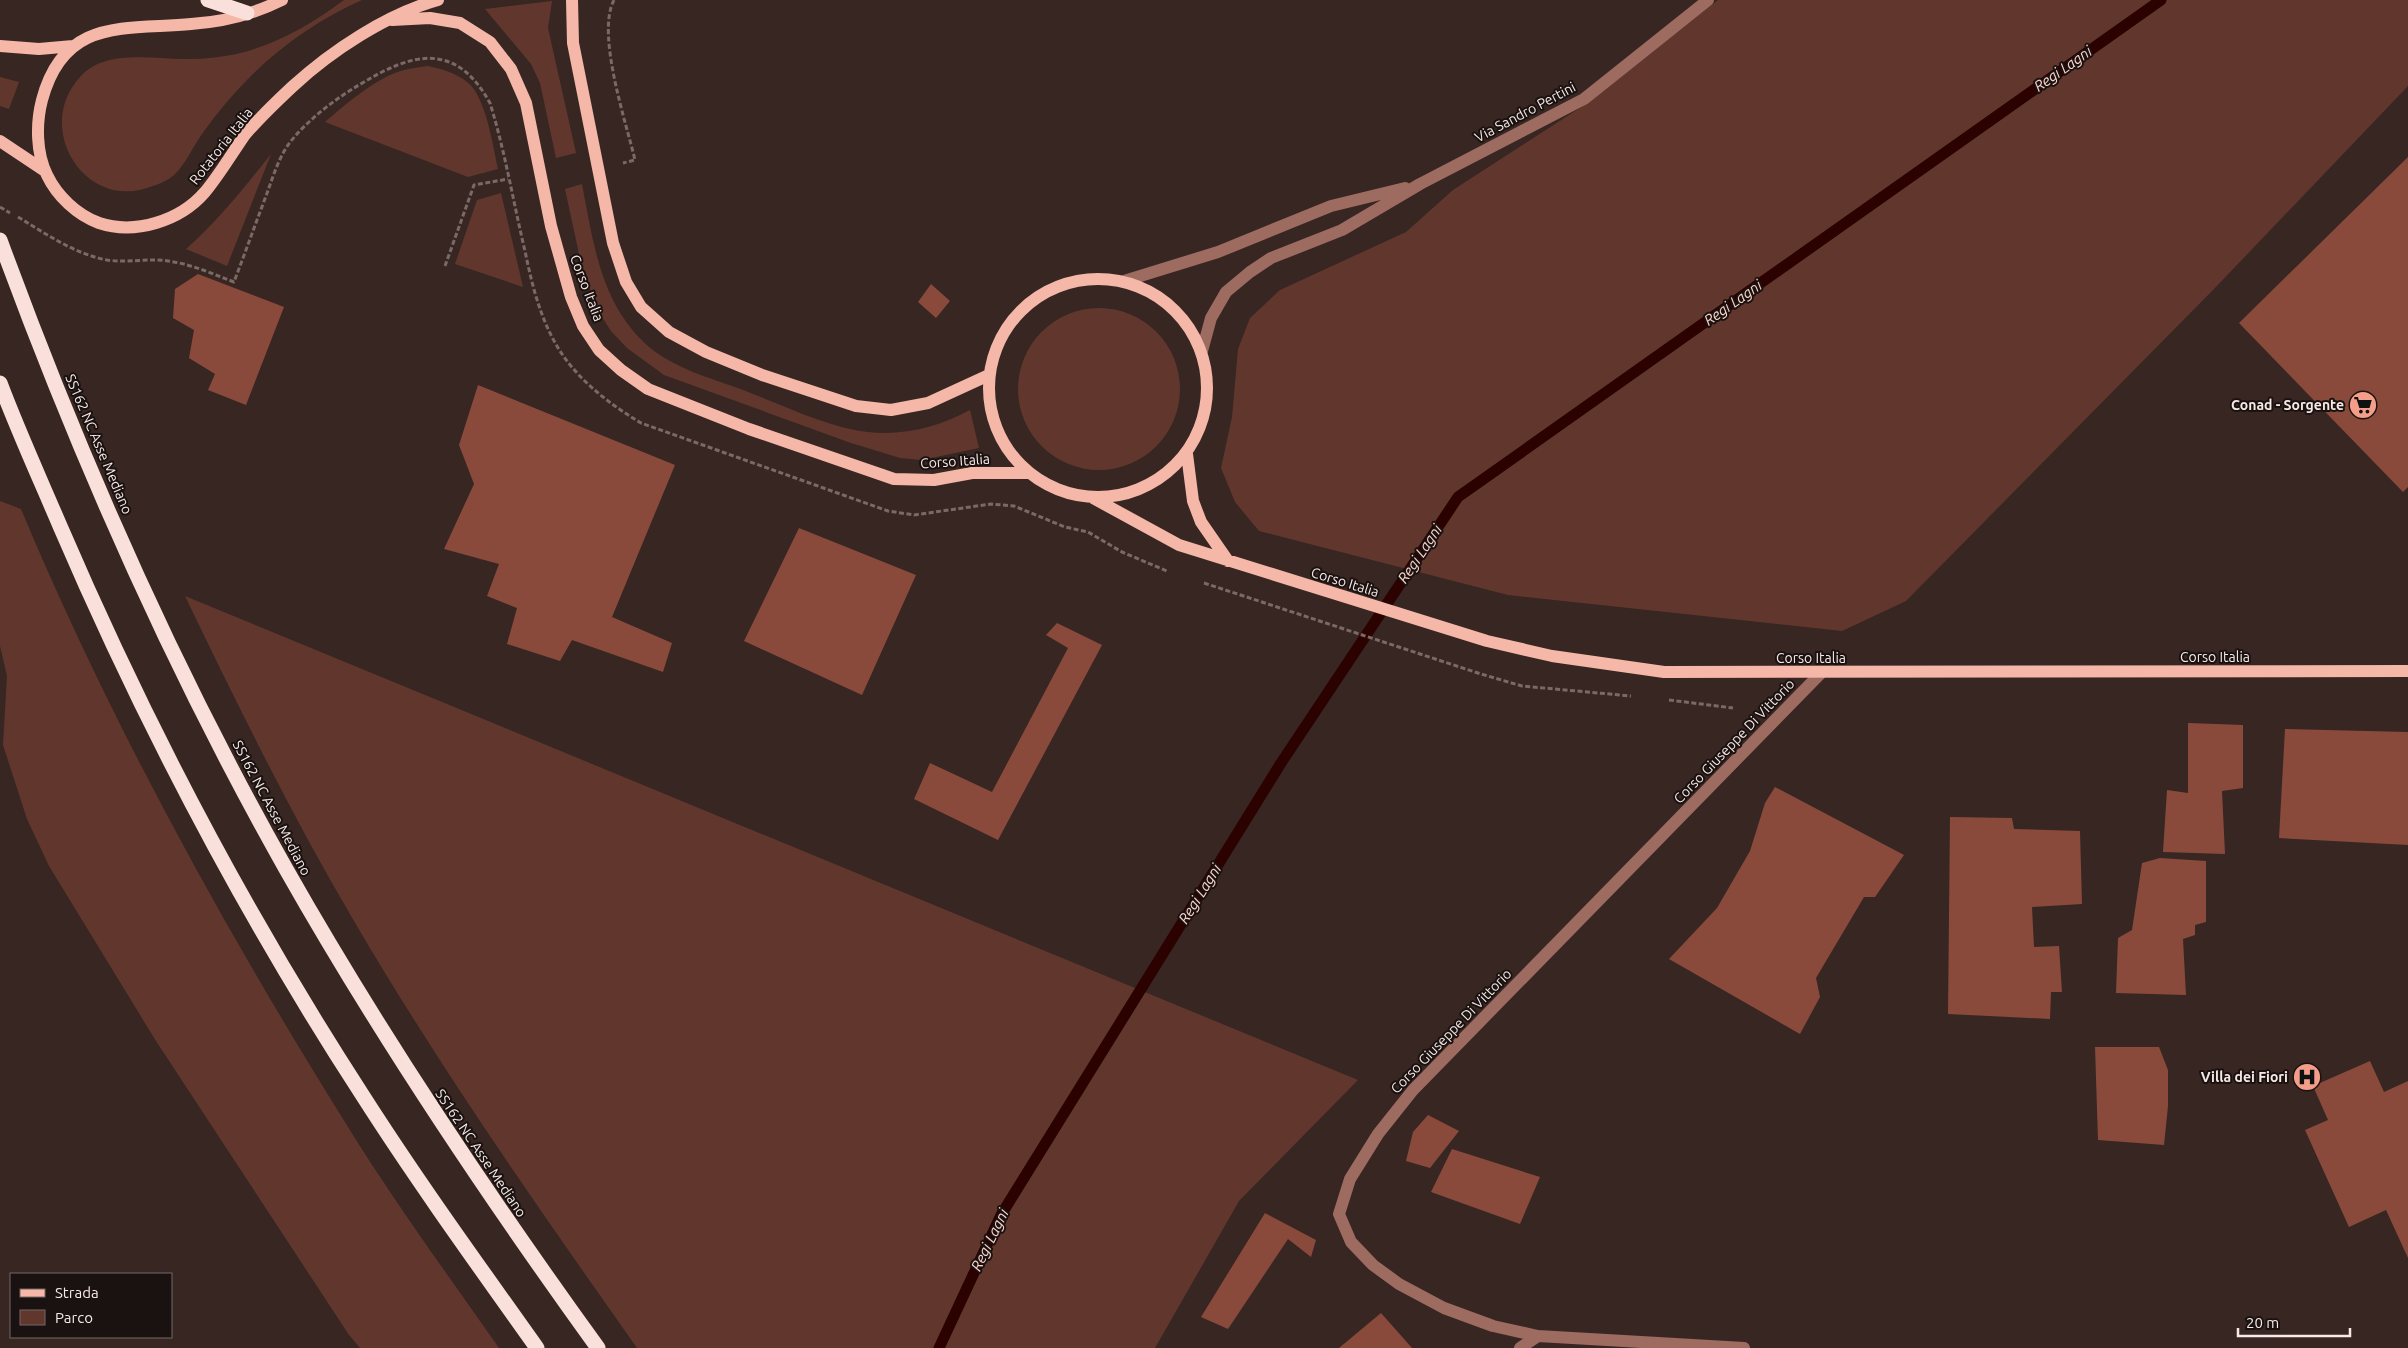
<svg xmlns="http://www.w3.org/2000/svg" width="2408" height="1348" font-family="Ubuntu,sans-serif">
  <rect width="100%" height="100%" fill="#382622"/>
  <path fill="#61372d" d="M 344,0 L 362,0 C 321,18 280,46 248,79 C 230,97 212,119 198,140 C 191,151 184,166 174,175 C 167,181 157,185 147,188 C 83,209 34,127 80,77 C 106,48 154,60 188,59 C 205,59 221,57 237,54 C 277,44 312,24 344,0 Z
    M 1718,0 L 2408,0 L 2408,86 L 2213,290 L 1906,601 L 1842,631 L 1508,595 L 1259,531 L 1235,502 L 1221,468 L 1232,417 L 1238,349 L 1250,318 L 1280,290 L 1406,232 L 1453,190 L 1583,106 Z
    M 552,1 L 548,28 L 576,153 L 556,158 L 540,83 L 531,64 L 485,9 Z
    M 428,66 C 442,69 456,73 467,82 C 486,96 493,147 498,169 L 468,177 L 325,122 C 346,104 377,77 404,70 C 412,68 420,67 428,66 Z
    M 0,77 L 19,82 L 9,109 L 0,106 Z
    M 271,154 L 227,266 L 186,249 C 218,221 244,188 271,154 Z
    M 582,184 C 591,231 598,284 627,323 C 636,336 650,349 663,357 C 687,372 716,380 743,390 C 781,404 829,428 868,432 C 904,436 939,427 970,410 L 979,448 L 922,460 L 900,458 L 851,443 L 664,375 L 627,348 L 611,331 L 598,311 L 581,263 L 565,189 Z
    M 501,193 L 523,287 L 455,264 L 477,200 Z
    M1018 389a81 81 0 1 1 162 0a81 81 0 1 1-162 0Z
    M 0,501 L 21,509 C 110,722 226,932 348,1127 C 395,1203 448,1275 499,1348 L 360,1348 L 349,1335 L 156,1041 L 49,866 L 27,819 L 3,745 L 7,676 L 0,646 Z
    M 185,596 L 1358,1080 L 1239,1201 L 1155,1348 L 637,1348 C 539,1209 440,1068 354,921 C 292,816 238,706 185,596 Z"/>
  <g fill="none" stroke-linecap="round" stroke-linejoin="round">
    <path stroke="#2b0200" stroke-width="11" d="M 939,1348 L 1001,1215 L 1281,763 L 1458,497 L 2161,0"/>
  </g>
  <path fill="#894a3c" d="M 2408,157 L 2408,487 L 2403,492 L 2239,323 Z
    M 198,274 L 284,307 L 246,405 L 208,390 L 215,374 L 189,358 L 194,330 L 173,318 L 175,289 Z
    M 931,284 L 950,301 L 936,318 L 918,302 Z
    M 478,385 L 675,465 L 612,617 L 672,643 L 663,672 L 572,640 L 560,661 L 507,644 L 517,608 L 487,596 L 499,564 L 444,549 L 474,484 L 459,445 Z
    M 799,528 L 916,575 L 862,695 L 744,641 Z
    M 1057,623 L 1102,645 L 998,840 L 914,799 L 930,763 L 992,792 L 1068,648 L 1046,635 Z
    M 2188,723 L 2243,725 L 2243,788 L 2222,791 L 2225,854 L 2163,852 L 2167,790 L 2188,793 Z
    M 2285,729 L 2408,732 L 2408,845 L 2279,838 Z
    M 1775,787 L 1904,855 L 1875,897 L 1864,897 L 1816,978 L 1820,997 L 1800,1034 L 1669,959 L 1717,908 L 1750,851 L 1765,803 Z
    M 1950,817 L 2012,818 L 2014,829 L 2080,831 L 2082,904 L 2032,907 L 2034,947 L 2059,946 L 2062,992 L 2051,992 L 2050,1019 L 1948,1014 Z
    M 2160,858 L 2206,861 L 2206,922 L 2195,925 L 2195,935 L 2183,939 L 2186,995 L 2116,993 L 2118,938 L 2132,930 L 2142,863 Z
    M 2095,1047 L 2159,1047 L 2168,1070 L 2168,1106 L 2164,1145 L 2098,1140 Z
    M 2370,1061 L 2384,1092 L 2408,1081 L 2408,1258 L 2386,1210 L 2349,1227 L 2305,1130 L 2328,1120 L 2313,1086 Z
    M 1428,1115 L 1459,1131 L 1430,1168 L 1406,1161 L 1413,1132 Z
    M 1452,1149 L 1540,1177 L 1520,1224 L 1431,1192 Z
    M 1265,1213 L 1316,1240 L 1311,1257 L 1288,1239 L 1228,1329 L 1201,1317 Z
    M 1381,1313 L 1412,1348 L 1339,1348 Z"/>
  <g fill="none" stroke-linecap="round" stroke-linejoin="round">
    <path stroke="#7a6966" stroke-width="3" stroke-dasharray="5 2.5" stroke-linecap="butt" d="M 614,0 C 596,34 626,122 635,160 L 623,163
      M 0,207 L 10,213
      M 18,217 C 46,234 75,254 107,260 C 128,263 148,258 168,261 C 191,264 213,274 234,282 C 245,253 255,225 266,196 C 273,177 279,156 291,141 C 309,119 335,99 359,85 C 411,53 455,40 490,103 C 505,151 513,201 525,251 C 531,280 538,310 552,337 C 571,375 606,402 641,423 L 888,511 L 914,515 L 991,504 L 1014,506 L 1065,527 L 1088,532 L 1122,552 L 1167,571
      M 445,266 L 474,185 L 508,179
      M 1204,583 L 1481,674 L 1522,686 L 1631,696
      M 1669,700 L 1733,708"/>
    <path stroke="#9d6b60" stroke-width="12" d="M 1124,281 L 1218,252 L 1331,206 L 1405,188
      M 1202,351 L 1211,318 L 1226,292 L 1250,272 L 1271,258 L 1342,230 L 1420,184 L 1584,99 L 1708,0
      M 1520,1348 L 1538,1336
      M 1744,1348 L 1538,1336 L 1493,1326 L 1444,1308 L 1399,1284 L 1373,1265 L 1351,1242 L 1339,1214 L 1350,1179 L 1378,1134 L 1413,1090 L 1821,673"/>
    <path stroke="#f5b7a8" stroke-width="12" d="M 282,0 C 254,14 222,22 191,24 C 125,30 64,17 42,100 C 36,123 36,153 47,175 C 57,196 77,215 99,223 C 135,235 180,221 205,192 C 219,175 231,155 244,136 C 258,119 276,102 292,87 C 331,51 387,14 438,0
      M 572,0 L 573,43 L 613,243 L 626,282 L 641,307 L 669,332 L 706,352 L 762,375 L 856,406 L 891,410 L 928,403 L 989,375
      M 392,20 L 430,18 L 460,23 L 490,42 L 511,69 L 526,103 L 551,226 L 571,297 L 583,326 L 599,350 L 621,370 L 648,389 L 749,429 L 894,479 L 934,480 L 972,473 L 1029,473
      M 0,46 L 39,49 L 73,46
      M 0,141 L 45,171
      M989 388a109 109 0 1 1 218 0a109 109 0 1 1-218 0Z
      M 1187,454 L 1193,501 L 1201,522 L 1228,561
      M 1093,498 L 1179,545 L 1487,641 L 1552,656 L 1664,672 L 2408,671"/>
    <path stroke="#fae0da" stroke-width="15" d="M 208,0 L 247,13
      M 0,240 C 79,456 173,669 286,869 C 380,1035 486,1193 598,1348
      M 0,383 C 18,431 40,479 60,526 C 145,724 246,916 363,1096 C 418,1182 478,1265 537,1348"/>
  </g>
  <defs>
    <symbol id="supermarket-disc" viewBox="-11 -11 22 22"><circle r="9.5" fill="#f49e8a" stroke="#1a1210"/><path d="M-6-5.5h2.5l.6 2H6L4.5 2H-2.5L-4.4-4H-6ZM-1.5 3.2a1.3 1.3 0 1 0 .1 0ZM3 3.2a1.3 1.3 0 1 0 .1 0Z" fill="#111"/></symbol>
    <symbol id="hospital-disc" viewBox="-11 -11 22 22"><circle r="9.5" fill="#f49e8a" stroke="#1a1210"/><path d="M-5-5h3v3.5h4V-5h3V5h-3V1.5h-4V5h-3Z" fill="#111"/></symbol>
  </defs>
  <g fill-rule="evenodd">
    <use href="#supermarket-disc" x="2347" y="389" width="32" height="32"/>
    <use href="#hospital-disc" x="2291" y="1061" width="32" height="32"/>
  </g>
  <g text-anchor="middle" stroke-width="4" stroke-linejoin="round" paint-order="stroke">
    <g font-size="14" fill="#f6e9e6" stroke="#1a1210">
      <text transform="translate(1525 112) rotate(-28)" y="5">Via Sandro Pertini</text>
      <text transform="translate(221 146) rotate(-52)" y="5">Rotatoria Italia</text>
      <text transform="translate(587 288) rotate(69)" y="5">Corso Italia</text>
      <text transform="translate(99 444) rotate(67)" y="5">SS162 NC Asse Mediano</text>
      <text transform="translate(955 461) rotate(-4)" y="5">Corso Italia</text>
      <text transform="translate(1345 582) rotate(17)" y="5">Corso Italia</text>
      <text x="2215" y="662">Corso Italia</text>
      <text x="1811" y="663">Corso Italia</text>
      <text transform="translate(1734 741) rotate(-46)" y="5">Corso Giuseppe Di Vittorio</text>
      <text transform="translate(272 808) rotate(62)" y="5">SS162 NC Asse Mediano</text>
      <text transform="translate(1451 1031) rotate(-46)" y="5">Corso Giuseppe Di Vittorio</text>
      <text transform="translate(481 1153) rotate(56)" y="5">SS162 NC Asse Mediano</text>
    </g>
    <g font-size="14" font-weight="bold" fill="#f6e9e6" stroke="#1a1210" text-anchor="end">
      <text x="2344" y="410">Conad - Sorgente</text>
      <text x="2288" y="1082">Villa dei Fiori</text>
    </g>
    <g font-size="15" font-style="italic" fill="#fdd5cc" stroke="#1a1210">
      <text transform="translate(2063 69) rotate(-35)" y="5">Regi Lagni</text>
      <text transform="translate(1733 303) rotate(-35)" y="5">Regi Lagni</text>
      <text transform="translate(1420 554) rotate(-56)" y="5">Regi Lagni</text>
      <text transform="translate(1200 894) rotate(-58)" y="5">Regi Lagni</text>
      <text transform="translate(990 1240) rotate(-64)" y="5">Regi Lagni</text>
    </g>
  </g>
  <rect x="10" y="1273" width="162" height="65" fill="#1a1210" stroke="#726866"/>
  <rect x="20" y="1289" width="25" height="8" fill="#f5b7a8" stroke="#726866"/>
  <text x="55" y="1298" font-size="15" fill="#f6e9e6">Strada</text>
  <rect x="20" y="1310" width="25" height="15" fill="#61372d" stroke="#726866"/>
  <text x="55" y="1323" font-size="15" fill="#f6e9e6">Parco</text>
  <path d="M2238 1328v8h112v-8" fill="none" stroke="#f6e9e6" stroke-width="2.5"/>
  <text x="2246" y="1328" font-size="15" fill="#f6e9e6" stroke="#1a1210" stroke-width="4" paint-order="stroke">20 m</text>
</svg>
